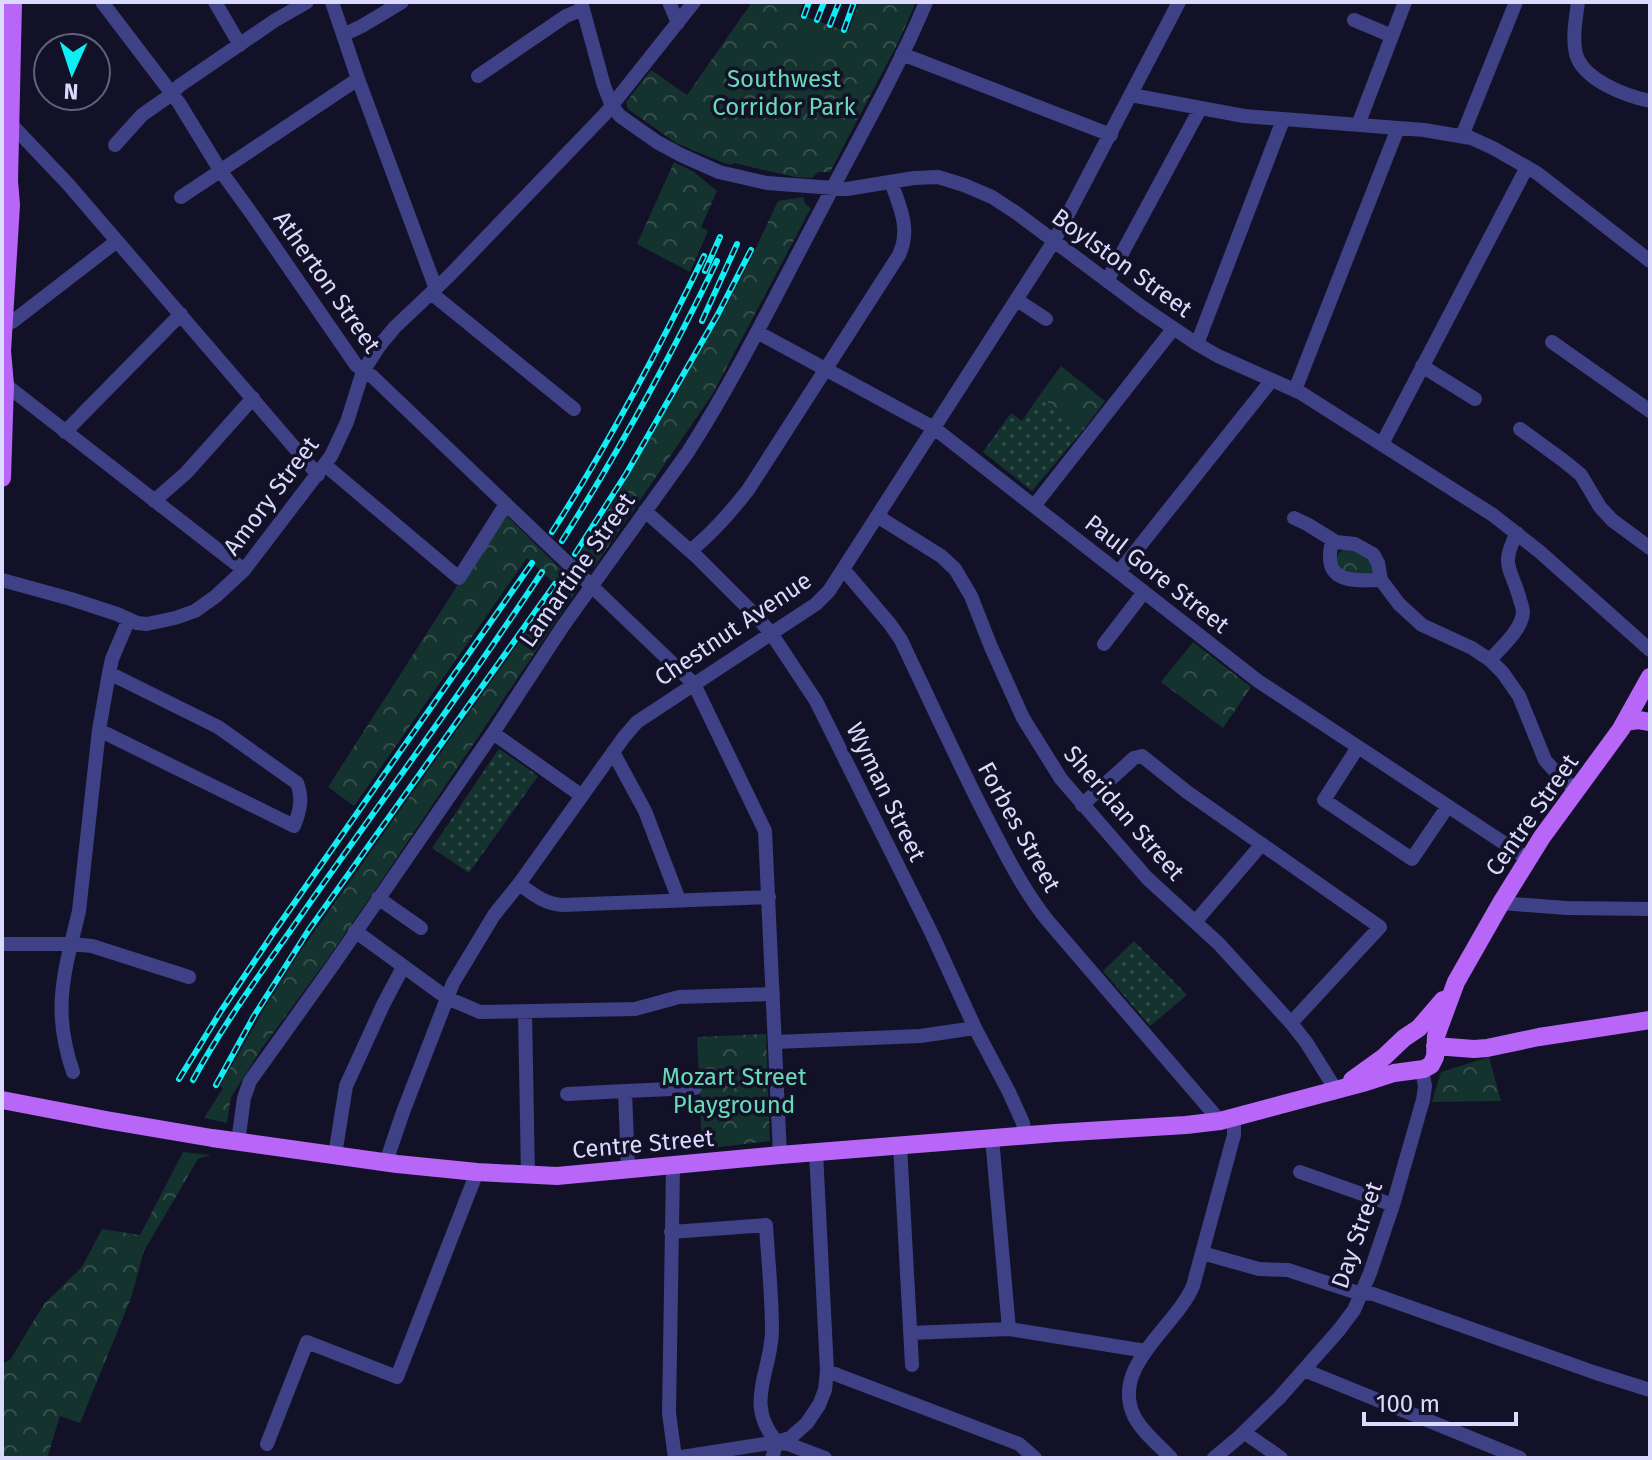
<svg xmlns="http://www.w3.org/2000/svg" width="1652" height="1460" font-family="'Fira Sans',sans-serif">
  <defs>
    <pattern id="grass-dots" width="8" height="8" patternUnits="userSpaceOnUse" patternTransform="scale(2)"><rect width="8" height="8" fill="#14322e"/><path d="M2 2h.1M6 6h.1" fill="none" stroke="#364f4d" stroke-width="1.8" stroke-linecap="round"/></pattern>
    <pattern id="park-crowns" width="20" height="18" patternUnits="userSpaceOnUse" patternTransform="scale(2)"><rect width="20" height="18" fill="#14322e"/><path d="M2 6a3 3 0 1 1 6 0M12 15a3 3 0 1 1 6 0" fill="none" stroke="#364f4d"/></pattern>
  </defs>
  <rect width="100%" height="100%" fill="#131128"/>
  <path fill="url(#grass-dots)" d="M 1039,396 L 1085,428 L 1032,491 L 983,452 L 1011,413 L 1022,421 Z
    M 498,750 L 501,750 L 538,776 L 469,873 L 432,848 Z
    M 1134,941 L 1187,995 L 1150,1026 L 1103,971 Z"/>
  <path fill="url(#park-crowns)" d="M 752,2 L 804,2 L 799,14 L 848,32 L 859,2 L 916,2 L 898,43 L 830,172 L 818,172 L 812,178 L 795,177 L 734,163 L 731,165 L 724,163 L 676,143 L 628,109 L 626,102 L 651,70 L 687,95 Z
    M 674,162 L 694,172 L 717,191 L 701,227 L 708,231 L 690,272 L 637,244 Z
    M 803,197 L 806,205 L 811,208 L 712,395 L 595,566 L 585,565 L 577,558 L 614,501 L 725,308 L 748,265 L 778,201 Z
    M 1061,366 L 1105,401 L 1085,428 L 1039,396 Z
    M 504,513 L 576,584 L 577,590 L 388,871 L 329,957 L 262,1048 L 231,1097 L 227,1123 L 204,1118 L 223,1088 L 220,1086 L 267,1004 L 302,949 L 558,587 L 527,558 L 354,806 L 328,787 Z
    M 1343,550 L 1357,550 L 1369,556 L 1375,574 L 1353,575 L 1340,570 L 1336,558 L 1339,553 Z
    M 1193,642 L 1251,687 L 1223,728 L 1161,682 Z
    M 766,1034 L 770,1141 L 702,1149 L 697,1037 Z
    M 1489,1057 L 1501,1101 L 1432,1102 L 1441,1072 Z
    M 183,1152 L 211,1155 L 198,1159 L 144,1251 L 131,1298 L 80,1423 L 60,1416 L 47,1458 L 2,1458 L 2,1364 L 10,1360 L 44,1304 L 82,1267 L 102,1229 L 140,1235 Z"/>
  <path fill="#14322e" d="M 804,23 L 837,35 L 829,58 L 795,46 Z"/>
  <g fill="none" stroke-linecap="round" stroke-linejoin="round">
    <path stroke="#3e4185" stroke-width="14" d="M 102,2 L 179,103 L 220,170 L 254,217 L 356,365 L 373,377 L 694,684 L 765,831 L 780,1155
      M 215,2 L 240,45
      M 332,2 L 358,79 L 436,289
      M 581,2 L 604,86 L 612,106 L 620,116 L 657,142 L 681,155 L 719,172 L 767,183 L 847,189 L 914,178 L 938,177 L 964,185 L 992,197 L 1018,214 L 1142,307 L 1197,344 L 1218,356 L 1301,393 L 1493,515 L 1540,552 L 1650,650
      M 669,2 L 678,23
      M 1578,2 C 1576,18 1572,38 1576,54 C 1583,80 1626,96 1650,101
      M 1354,20 L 1392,36
      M 343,35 L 362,26 L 402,2
      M 902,54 L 1111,135
      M 478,76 L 566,16 L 583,9
      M 1131,95 L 1244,116 L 1424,130 L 1471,138 L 1493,148 L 1537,173 L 1650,261
      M 10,123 L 68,184 L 318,475
      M 1358,125 L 1405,2
      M 1462,136 L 1516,2
      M 115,145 L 142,115 L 172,94 L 179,86 L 274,21 L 307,2
      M 181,197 L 358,79
      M 1107,281 L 1200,109
      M 431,293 L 574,409
      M 1017,300 L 1046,319
      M 4,322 L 12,322 L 117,241
      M 757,332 L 934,428 L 1258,681 L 1528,859
      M 1552,342 L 1650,411
      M 1197,344 L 1283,120
      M 1422,366 L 1475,399
      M 2,382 L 244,570
      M 1295,390 L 1398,128
      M 1520,429 L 1564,461 L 1581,475 L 1600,507 L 1612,520 L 1650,548
      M 65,432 L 181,314
      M 1382,444 L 1527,167
      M 325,465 L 459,578 L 506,504
      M 154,501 L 186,473 L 253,398
      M 1034,506 L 1173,329
      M 645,511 L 697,557 L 755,615 L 771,633 L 816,701 L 932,934 L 975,1028 L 1009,1092 L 1023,1123 L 1025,1135
      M 877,516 L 941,556 L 955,569 L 971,596 L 991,647 L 1023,718 L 1061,779 L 1147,878 L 1219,944 L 1291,1023 L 1306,1042 L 1336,1090
      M 1294,518 L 1307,524 L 1336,542 L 1355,544 L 1373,554 L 1378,563 L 1381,580 L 1399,604 L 1422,625 L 1472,648 L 1490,660 L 1503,673 L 1519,696 L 1545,760 L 1559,776 L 1577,790
      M 1336,542 L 1331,546 C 1324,583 1352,581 1381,580
      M 690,551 C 713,533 730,513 748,490 L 899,255 C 911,229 900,207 891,182
      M 844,570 L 890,624 L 901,640 C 927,695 953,751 980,805 C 1001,845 1020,886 1048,921 L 1220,1121
      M 1119,572 L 1271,381
      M 2,580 L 71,599 L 117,614 L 137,623 L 147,624 L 175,618 L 195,611 L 216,596 L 244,570 L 331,456 L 347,422 L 363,371 L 380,345 L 395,327 L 450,275 L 605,114 L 694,2
      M 1104,644 L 1144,592
      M 1490,660 C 1501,647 1522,630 1523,612 C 1523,610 1521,603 1520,600 C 1512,568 1499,567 1517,533
      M 99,730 L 294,826 C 300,811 303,798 297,783 L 218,727 L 109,673
      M 493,733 L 582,796
      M 1358,747 L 1324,800 L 1412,859 L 1448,806
      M 613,752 L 645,811 L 679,900
      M 1082,805 L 1134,758 L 1142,756 L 1187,792 L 1380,927 L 1291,1023
      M 519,884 C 534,895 545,904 563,905 L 769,897
      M 378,898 L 421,928
      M 1501,903 L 1566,908 L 1650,909
      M 1195,922 L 1262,844
      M 355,931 L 447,998 L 480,1012 L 635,1009 L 679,997 L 773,994
      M 2,944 L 71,944 L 79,911 L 99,730 L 109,673 L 112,659 L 129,619
      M 525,1011 L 528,1176
      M 775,1042 L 920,1036 L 975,1028
      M 73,1072 C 57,1025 59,992 71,944 L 92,946 L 189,977
      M 567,1094 L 625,1091
      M 992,1138 L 1009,1329
      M 238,1142 L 244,1098 L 250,1081 L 333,965 L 493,733 L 563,626 L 688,452 C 737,375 778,291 821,210 C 857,141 896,74 926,2
      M 900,1145 L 912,1365
      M 335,1155 L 346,1086 L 383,1005 L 403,967
      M 386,1162 L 403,1112 L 453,983 L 494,915 L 519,884 L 624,737 L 637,722 L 816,604 L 829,591 L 1054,241 L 1179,2
      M 673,1166 L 669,1413 L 675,1458 L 777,1442 L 790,1438 L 807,1423 L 819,1405 L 825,1390 L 827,1371 L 816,1152
      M 628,1170 L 625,1091 L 695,1088
      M 1300,1172 L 1393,1205
      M 671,1232 L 766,1225 C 768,1260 772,1295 772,1330 C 772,1371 743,1404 777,1442 L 788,1444 L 825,1458
      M 1202,1253 L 1259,1269 L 1288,1270 L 1355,1292 L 1373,1294 L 1596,1373 L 1650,1390
      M 910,1333 L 1009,1329 L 1146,1351
      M 1304,1370 L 1520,1458
      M 827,1371 L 1019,1444 L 1035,1458
      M 1245,1433 L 1281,1458
      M 267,1444 L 307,1342 L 397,1377 L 477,1172
      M 772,1458 L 777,1442
      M 1171,1458 C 1159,1445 1142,1432 1134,1416 C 1110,1366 1176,1327 1193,1286 L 1234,1135 L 1234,1118
      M 1214,1458 L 1238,1438 L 1279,1398 L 1339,1330 L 1354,1310 L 1370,1273 L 1393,1205 L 1423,1100 L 1425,1086 L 1422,1070"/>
    <path stroke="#b766f8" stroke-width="18" d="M 2,478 L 5,385 L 2,351 L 11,205 L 9,181 L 13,2
      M 1625,722 L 1638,720 L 1650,722
      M 1435,1046 L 1474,1049 L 1487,1048 L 1539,1037 L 1650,1020
      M 1352,1080 L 1384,1057 L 1404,1038 L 1419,1028 L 1443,1000
      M 2,1100 L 106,1120 L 212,1138 L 397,1164 L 477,1172 L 557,1176 L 780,1155 L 1055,1133 L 1186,1125 L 1220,1121 L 1366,1082 L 1394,1073 L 1424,1069 L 1431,1065 L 1435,1057 L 1436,1036 L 1456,982 L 1501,903 L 1542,837 L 1621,729 L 1650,677"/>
    <defs>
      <path id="rail" d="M 804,16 L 809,2
        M 817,20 L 824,2
        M 830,25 L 839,2
        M 844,30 L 854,2
        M 705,271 L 720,237
        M 702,321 L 737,244
        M 552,532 C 609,443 658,351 704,256
        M 562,541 C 619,451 670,358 717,261
        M 575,554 L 626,474 L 718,314 L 751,250
        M 179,1079 L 221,1011 L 274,932 L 532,563
        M 193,1080 C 224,1023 263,970 300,917 C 380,802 465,689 542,572
        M 216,1085 L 254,1016 L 308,931 L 555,584"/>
    </defs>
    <use href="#rail" stroke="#0feef4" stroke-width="6"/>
    <use href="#rail" stroke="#131128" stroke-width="3" stroke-dasharray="9" stroke-linecap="butt"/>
  </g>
  <g text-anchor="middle" stroke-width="7" stroke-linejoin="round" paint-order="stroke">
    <g font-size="24" fill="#68dbb6" stroke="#131128">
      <text x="784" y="87">Southwest<tspan x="784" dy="28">Corridor Park</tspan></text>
      <text x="734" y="1085">Mozart Street<tspan x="734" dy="28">Playground</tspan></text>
    </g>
    <g font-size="24" fill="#dbdafd" stroke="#131128">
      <text transform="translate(1122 263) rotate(36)" y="8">Boylston Street</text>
      <text transform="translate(327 282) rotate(55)" y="8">Atherton Street</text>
      <text transform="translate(271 496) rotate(-53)" y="8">Amory Street</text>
      <text transform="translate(577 570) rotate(-55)" y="8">Lamartine Street</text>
      <text transform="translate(1157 574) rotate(38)" y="8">Paul Gore Street</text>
      <text transform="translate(733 629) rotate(-34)" y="8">Chestnut Avenue</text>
      <text transform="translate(886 792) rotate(64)" y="8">Wyman Street</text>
      <text transform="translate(1124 813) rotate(49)" y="8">Sheridan Street</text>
      <text transform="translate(1532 815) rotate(-55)" y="8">Centre Street</text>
      <text transform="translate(1019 827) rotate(61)" y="8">Forbes Street</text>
      <text transform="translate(643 1144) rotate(-5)" y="8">Centre Street</text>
      <text transform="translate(1357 1235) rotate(-71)" y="8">Day Street</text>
    </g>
  </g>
  <rect width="1652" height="1460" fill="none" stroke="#dbdafd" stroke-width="8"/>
  <g transform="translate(72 72) rotate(183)"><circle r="38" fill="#131128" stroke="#63617d" stroke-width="2"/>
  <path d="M0-6L14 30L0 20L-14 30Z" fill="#0feef4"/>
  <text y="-12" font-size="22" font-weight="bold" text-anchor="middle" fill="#dbdafd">N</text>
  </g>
  <path d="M1364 1412v12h152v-12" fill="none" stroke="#dbdafd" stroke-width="4"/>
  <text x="1376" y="1412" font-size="24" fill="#dbdafd" stroke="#131128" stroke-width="6" paint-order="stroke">100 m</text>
</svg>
